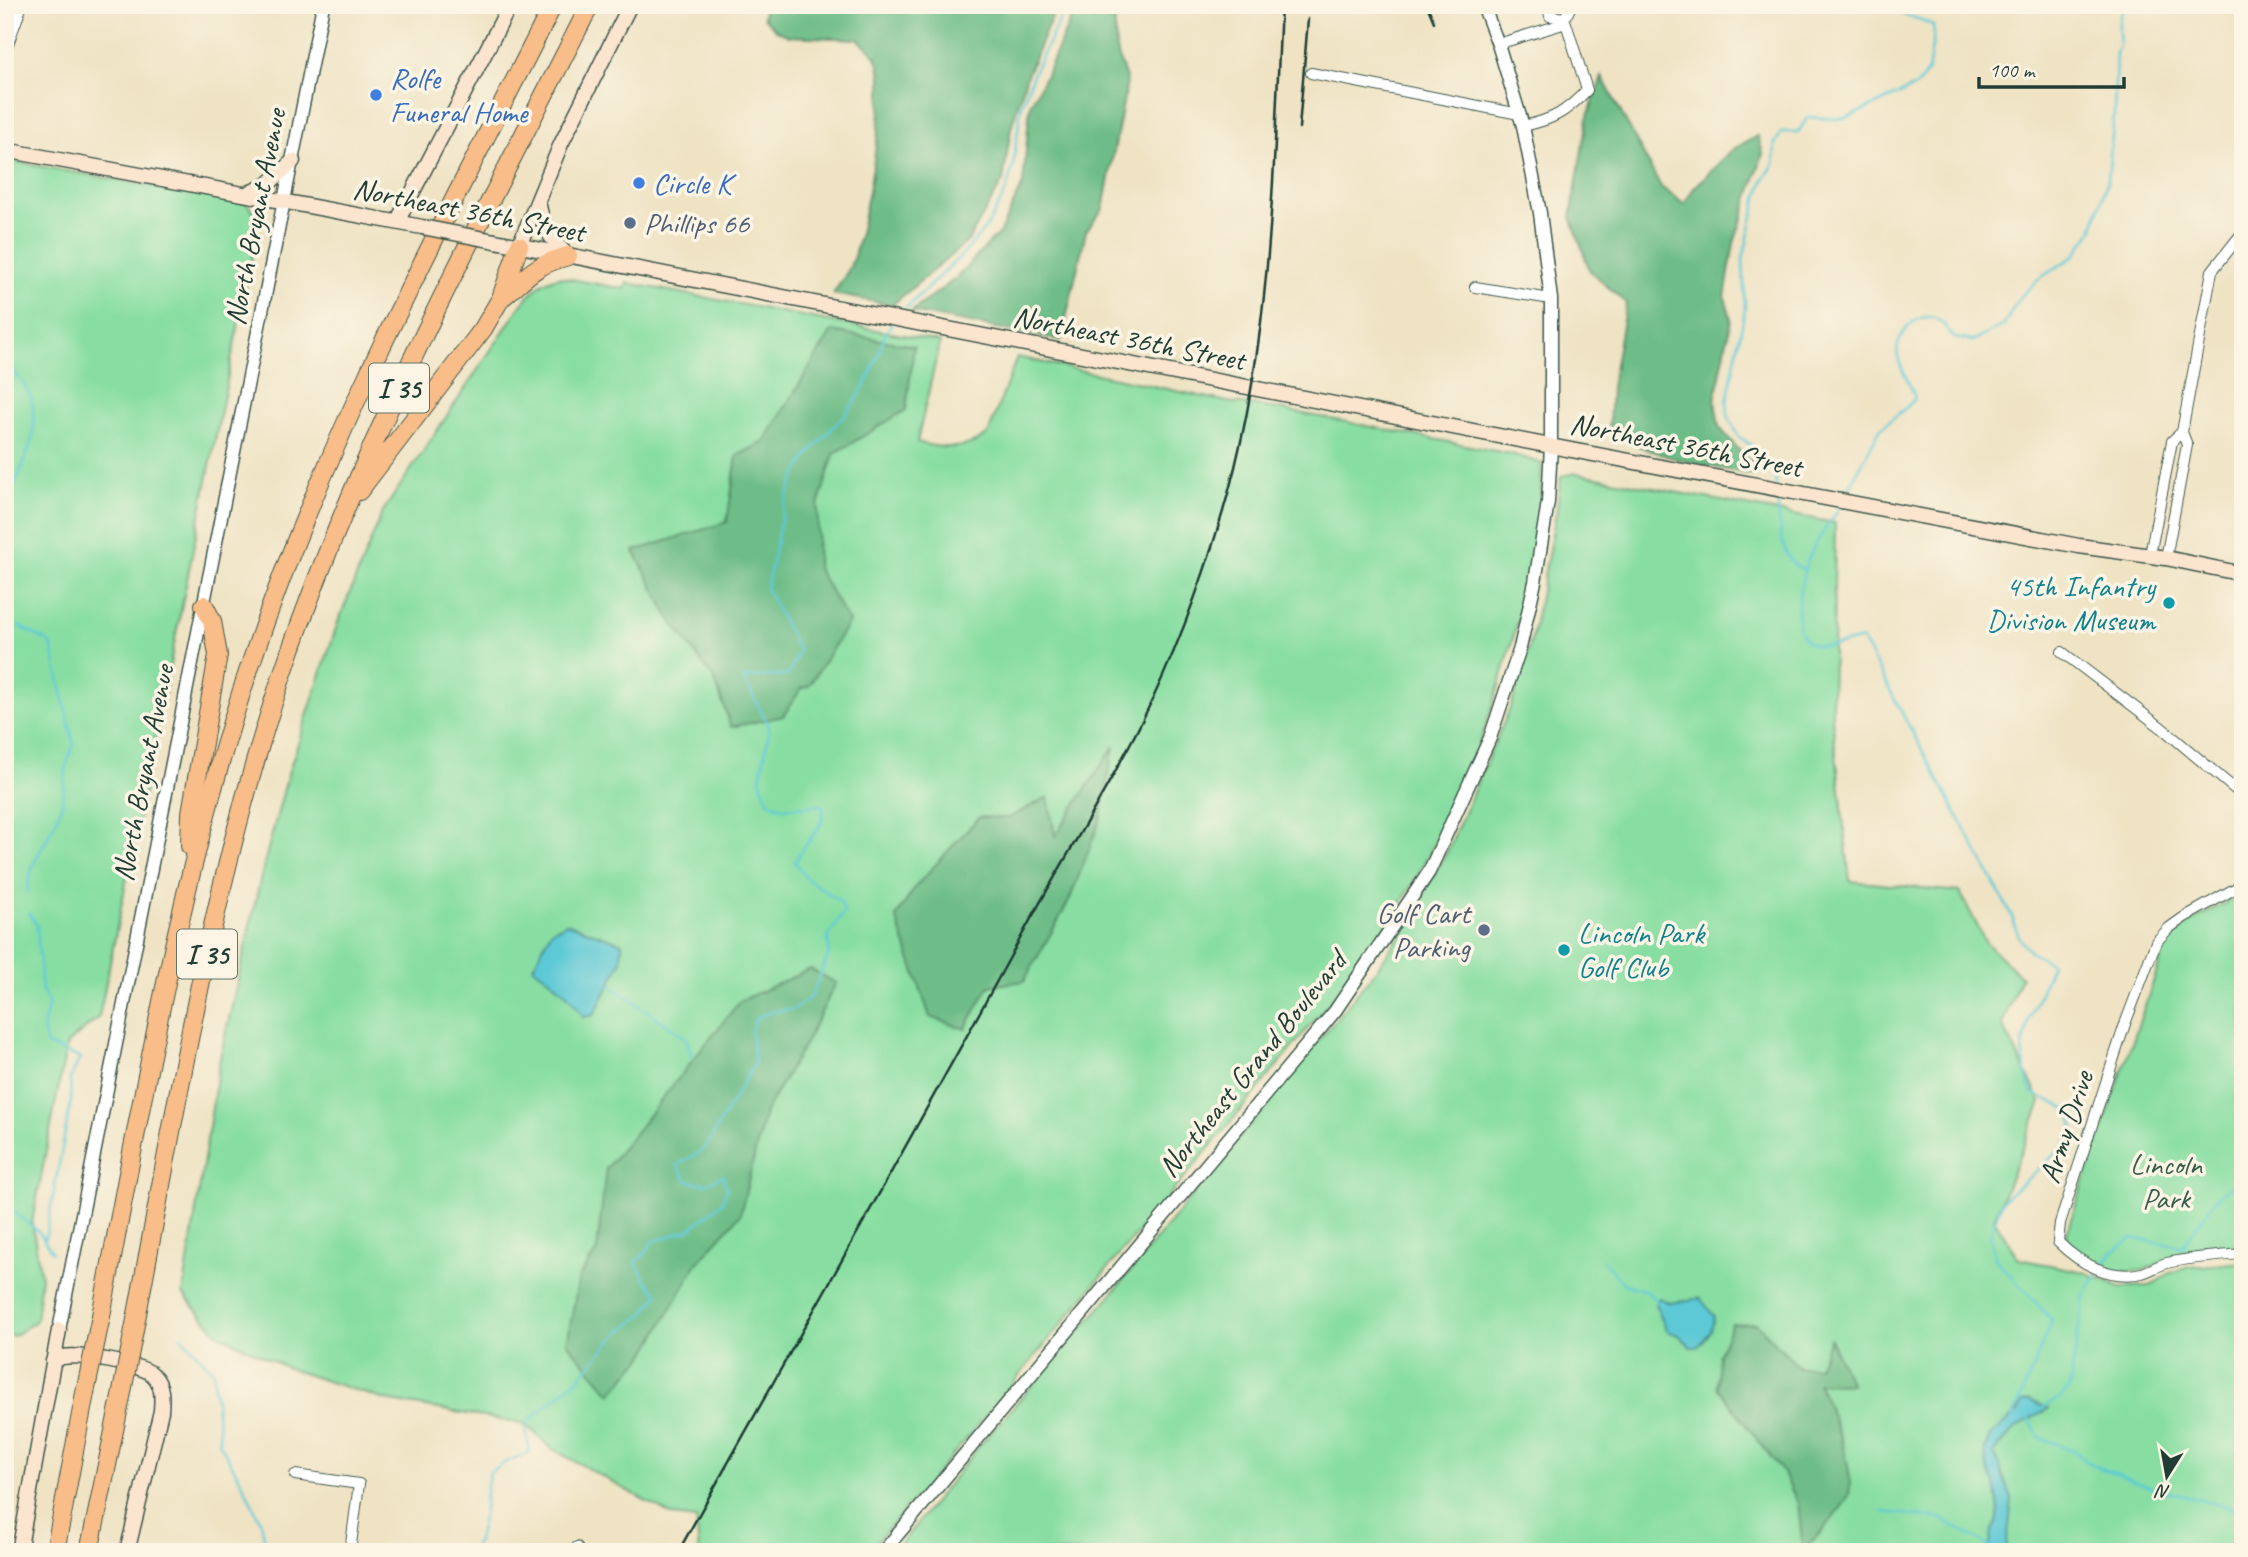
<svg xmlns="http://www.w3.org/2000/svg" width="2248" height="1557" font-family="Caveat,sans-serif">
  <rect width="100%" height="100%" fill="#fcf5e5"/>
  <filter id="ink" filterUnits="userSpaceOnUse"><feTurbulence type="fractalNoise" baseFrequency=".0143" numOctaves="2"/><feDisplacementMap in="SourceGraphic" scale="14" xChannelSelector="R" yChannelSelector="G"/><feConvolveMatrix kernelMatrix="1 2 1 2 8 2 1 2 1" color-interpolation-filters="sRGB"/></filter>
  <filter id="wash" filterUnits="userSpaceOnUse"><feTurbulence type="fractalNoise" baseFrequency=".00686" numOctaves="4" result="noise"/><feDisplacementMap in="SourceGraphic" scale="28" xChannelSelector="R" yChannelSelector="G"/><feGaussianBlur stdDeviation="1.57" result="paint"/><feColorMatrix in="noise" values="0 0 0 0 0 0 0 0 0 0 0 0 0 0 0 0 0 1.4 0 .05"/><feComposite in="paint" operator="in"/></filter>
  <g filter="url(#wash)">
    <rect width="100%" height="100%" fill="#efe3c4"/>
    <path fill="#88dea2" stroke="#548e6b" stroke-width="2" d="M 5,160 L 246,203 L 260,217 L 99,1017 L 67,1044 L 32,1223 L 41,1277 L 36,1321 L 13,1336 L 5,1335 Z
      M 560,277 L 625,289 L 628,283 L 940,342 L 917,442 C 940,449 967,451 988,434 L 1017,357 L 1228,402 L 1279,409 L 1511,454 L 1541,463 C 1545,501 1530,567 1521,605 C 1493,729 1437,860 1361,963 C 1340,991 1317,1017 1295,1044 C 1237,1116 1177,1186 1118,1256 C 1035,1355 955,1457 867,1552 L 699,1552 L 696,1519 L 673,1516 L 551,1448 L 525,1424 L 385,1400 L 290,1369 L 218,1334 L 183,1294 L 219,1063 L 264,864 L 288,774 L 337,625 L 382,513 L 519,308 C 531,293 540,280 560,277 Z
      M 1576,473 L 1835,523 L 1832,717 L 1850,881 L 1960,892 L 1986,943 L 2021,977 L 2002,1024 L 2041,1102 L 1994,1219 L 2019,1259 L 2085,1272 L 2120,1287 L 2150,1286 L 2170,1273 L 2190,1267 L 2243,1262 L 2243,1552 L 894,1552 L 980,1445 L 1111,1295 L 1376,970 L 1400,935 L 1447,852 L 1511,706 L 1532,638 L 1556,514 L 1561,476 Z
      M 2243,893 L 2243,1249 L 2203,1252 L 2167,1260 L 2142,1271 L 2113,1272 L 2076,1252 L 2069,1244 L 2067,1233 L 2070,1222 L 2165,948 C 2181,922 2217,908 2243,893 Z"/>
    <path fill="#6ebd88" stroke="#467d5e" stroke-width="2" d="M 765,5 C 791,5 818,3 843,5 C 876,8 890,19 924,5 L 1057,5 L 1027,75 L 1011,128 L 1003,181 L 968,241 L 892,305 L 833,294 C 839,284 848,273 852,262 C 864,230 891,86 877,59 C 874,52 864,45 858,39 L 789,36 L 776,30 L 763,17 Z
      M 1077,5 L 1114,5 L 1116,49 L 1127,82 L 1103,209 L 1086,231 L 1061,340 L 911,312 L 955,279 L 1000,232 L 1023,184 L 1030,105 L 1049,69 Z
      M 1602,77 L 1661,187 L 1684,204 L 1694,188 L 1733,149 L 1758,136 L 1763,154 L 1734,243 L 1725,297 L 1731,319 L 1715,401 L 1719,427 L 1745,457 L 1755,464 L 1755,475 C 1706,466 1651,458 1609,430 L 1611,387 L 1626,303 L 1590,271 L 1571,217 L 1587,119 Z
      M 832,331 L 914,346 L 906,410 L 834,454 L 818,506 L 817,568 L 849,622 L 809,686 L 801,689 L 783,716 L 731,727 L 715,681 L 669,617 L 634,551 L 727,522 L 737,456 L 764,442 Z
      M 1114,746 L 1100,821 L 1069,901 L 1024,981 L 989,986 L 965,1029 L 930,1017 L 896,917 L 916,886 L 979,817 L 1008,818 L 1048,797 L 1055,836 Z
      M 810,969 L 836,983 L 808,1038 L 765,1112 L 740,1215 L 697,1263 L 646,1353 L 611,1394 L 567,1343 L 579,1277 L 597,1251 L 606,1169 L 740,1001 Z
      M 1756,1323 L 1799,1367 L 1818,1367 L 1830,1339 L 1851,1384 L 1818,1383 C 1830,1412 1855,1463 1849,1494 C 1846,1505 1813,1542 1803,1549 L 1798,1503 L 1784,1474 L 1717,1387 L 1719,1353 L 1732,1324 Z"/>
    <path fill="#5dc9d6" stroke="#3e8385" stroke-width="2" d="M 566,923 L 622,943 L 621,962 L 594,1015 L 583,1017 C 571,995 554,982 533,967 L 551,931 Z
      M 1659,1298 L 1670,1303 L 1700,1298 L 1714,1316 L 1711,1331 L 1698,1347 L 1691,1347 L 1679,1335 L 1667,1331 L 1655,1304 Z
      M 2029,1400 L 2048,1409 L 2015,1428 L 1994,1453 L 2012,1499 L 2006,1552 L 1989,1552 L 1992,1532 L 1997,1522 L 1999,1511 L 1995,1483 L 1987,1469 L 1985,1449 L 1990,1436 L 2018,1412 L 2022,1402 Z"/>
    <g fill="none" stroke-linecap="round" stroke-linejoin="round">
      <path stroke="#5dc9d6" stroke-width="2.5" d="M 900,314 L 967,250 L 989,223 L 1006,191 L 1013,166 L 1021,107 L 1034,72 L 1067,5
        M 5,362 C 14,372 27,384 31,398 C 43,438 17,473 5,509
        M 1776,485 L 1775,474 L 1759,451 L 1738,436 L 1728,415 L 1727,402 L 1745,309 L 1743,259 L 1756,203 L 1763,181 L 1774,164 L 1775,143 L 1782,132 L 1798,132 L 1808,117 L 1837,119 L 1851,116 L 1915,87 L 1928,72 L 1934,33 L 1933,26 C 1919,15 1898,18 1888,5
        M 1777,495 C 1780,519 1777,560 1804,570
        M 1845,496 L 1880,429 L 1909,405 L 1915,398 C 1911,384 1901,372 1898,357 C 1893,336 1920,305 1941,322 C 1946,326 1949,334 1955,338 L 1973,341 L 2004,325 L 2018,300 L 2037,280 L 2074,256 L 2092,231 L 2108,179 L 2114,115 L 2116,52 C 2125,37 2112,27 2125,5
        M 1842,505 C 1832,520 1819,535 1812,551 C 1804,566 1802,581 1799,598 C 1791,652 1818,651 1862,639 L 2012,916 C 2020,946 2025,950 2052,964 L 2028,1022 L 2022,1052 L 2029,1087 L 2033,1093 L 2069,1110 L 2075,1130 L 2059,1151 L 2002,1201 L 1990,1235 L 1995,1259 L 2052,1320 L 2013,1417
        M 19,626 L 49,642 L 52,648 L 74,746 C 62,766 67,789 60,810 C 52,838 27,861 28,892
        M 29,913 L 37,925 L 42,990 L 49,1004 L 43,1027 L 47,1045 L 80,1058 L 70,1079 L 71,1101 L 45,1239
        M 610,985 L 686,1038 L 692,1056
        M 7,1207 L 38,1231 L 52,1252
        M 1602,1260 L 1624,1284 L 1646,1291 L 1657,1301
        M 2103,1266 L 2111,1254 L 2132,1238 L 2183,1247 L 2217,1197 L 2243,1177
        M 181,1336 L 213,1371 L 220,1444 L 243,1484 L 261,1523 L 264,1536 L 261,1552
        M 2041,1409 L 2061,1397 L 2069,1389 L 2084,1295 L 2099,1272
        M 2028,1417 L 2039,1437 L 2075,1451 L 2085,1461 L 2100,1468 L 2149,1487 L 2243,1511
        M 1883,1512 L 1939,1518 L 1991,1547
        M 471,1552 C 487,1528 482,1498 490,1472 L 506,1462 L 530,1452 L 525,1424 L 580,1377 L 616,1335 L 644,1314 L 658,1295 L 645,1279 L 636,1262 L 646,1253 L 652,1242 L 689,1230 L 722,1203 L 727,1189 L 723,1175 L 706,1184 L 687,1181 L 677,1165 L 705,1149 L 755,1062 L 751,1030 L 756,1018 L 770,1012 L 794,1009 L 811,997 L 829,953 L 828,937 L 844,912 L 841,902 L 806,878 L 795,862 C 803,842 828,828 822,805 L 783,808 L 769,802 L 760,780 L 769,732 L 766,720 L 743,678 L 788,675 L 799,652 L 766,588 C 777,549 779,506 799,470 C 811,448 831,431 847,412 C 867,388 877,361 886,331 L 892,324"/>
    </g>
  </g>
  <g filter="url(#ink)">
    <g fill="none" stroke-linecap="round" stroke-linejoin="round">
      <defs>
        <path id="minor" d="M 1548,5 L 1550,16 L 1565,18 L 1571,6
          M 1498,44 L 1566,23 L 1587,90 C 1566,112 1553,120 1523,126
          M 5,52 L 22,5
          M 1311,73 L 1519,114
          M 1475,287 L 1551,299
          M 2150,555 L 2172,441 L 2182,432
          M 2166,558 L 2187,445 L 2182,432 L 2212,271 L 2243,232
          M 2062,652 L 2162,728 L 2243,796
          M 2243,884 L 2183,918 L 2169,928 L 2156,942 L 2125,1024 L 2060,1223 L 2058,1242 C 2080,1264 2110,1280 2142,1273 C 2150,1271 2158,1265 2167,1263 C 2192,1257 2217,1256 2243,1254
          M 295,1475 L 359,1484 L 350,1552
          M 574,1552 L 577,1547"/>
        <path id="tertiary" d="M 59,1330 L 323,5
          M 883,1552 L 1335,1011 L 1429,872 L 1490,738 L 1520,648 L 1535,582 L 1548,502 L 1551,446 L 1551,299 L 1540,213 L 1523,126 L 1498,44 L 1483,5"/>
        <path id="secondary" d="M 5,150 L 422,227
          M 246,194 L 266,186 L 293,161
          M 538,201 C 543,227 548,236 567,255
          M 397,222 L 510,5
          M 495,241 L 1566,449 L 2079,546 L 2166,558 L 2243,574
          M 519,246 L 561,144 L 630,5
          M 53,1361 C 55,1360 61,1357 63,1357 C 79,1354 143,1364 153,1375 C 163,1385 162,1398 161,1411 L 127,1552
          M 19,1552 L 59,1330"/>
        <path id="motorway" d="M 504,296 C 530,274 533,266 568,256
          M 359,491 L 483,329 L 501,298 L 519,246
          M 190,846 L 191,813 L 218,655 L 212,621 L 204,605
          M 100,1321 C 143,1098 180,872 253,657 C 330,429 445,219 553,5
          M 134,1330 C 177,1105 212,877 287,661 C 366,432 481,220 590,5
          M 55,1552 L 85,1393
          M 89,1552 L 120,1402"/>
      </defs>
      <use href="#minor" stroke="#3e564a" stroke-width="12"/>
      <use href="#tertiary" stroke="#3e564a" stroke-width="15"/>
      <use href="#secondary" stroke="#3e564a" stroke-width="17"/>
      <use href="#motorway" stroke="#3e564a" stroke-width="20"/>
      <use href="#minor" stroke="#fff" stroke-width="10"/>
      <use href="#tertiary" stroke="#fff" stroke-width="12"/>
      <use href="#secondary" stroke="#fce5cf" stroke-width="14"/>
      <use href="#motorway" stroke="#f8bd88" stroke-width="18"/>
      <path stroke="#1f3d34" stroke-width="2.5" d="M 1427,5 L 1434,22
        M 1299,128 L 1308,19
        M 678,1552 C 793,1347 909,1143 1021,937 C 1060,865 1104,796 1141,723 C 1174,657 1200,588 1221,518 C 1272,352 1273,177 1281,5"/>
      <defs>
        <path id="secondary-bridge" d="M 422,227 L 495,241"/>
        <path id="motorway-bridge" d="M 85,1393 L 100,1321
          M 120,1402 L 134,1330"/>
      </defs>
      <use href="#secondary-bridge" stroke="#3e564a" stroke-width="17" stroke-linecap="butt"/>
      <use href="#motorway-bridge" stroke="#3e564a" stroke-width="20" stroke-linecap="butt"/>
      <use href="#secondary-bridge" stroke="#fce5cf" stroke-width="14"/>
      <use href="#motorway-bridge" stroke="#f8bd88" stroke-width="18"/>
    </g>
  </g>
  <g fill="#3f7fe0" stroke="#fcf5e5" stroke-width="2.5">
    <circle cx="376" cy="95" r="7"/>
    <circle cx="639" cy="183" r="7"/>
  </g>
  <g fill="#5c6f8a" stroke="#fcf5e5" stroke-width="2.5">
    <circle cx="630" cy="223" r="7"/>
    <circle cx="1484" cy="930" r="7"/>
  </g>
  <g fill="#0f9aa8" stroke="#fcf5e5" stroke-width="2.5">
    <circle cx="2169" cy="603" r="7"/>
    <circle cx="1564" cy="950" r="7"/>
  </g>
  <g text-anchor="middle" stroke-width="7" stroke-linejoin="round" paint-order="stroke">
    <g fill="#fcf5e5" stroke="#617469" stroke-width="2">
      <rect x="369" y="363.5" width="60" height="49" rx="5"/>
      <rect x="177" y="929.5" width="60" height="49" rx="5"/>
    </g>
    <g font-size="28" font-weight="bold" fill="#1f3d34">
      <text x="399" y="398">I 35</text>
      <text x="207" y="964">I 35</text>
    </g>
    <g font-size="30" fill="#366cbe" stroke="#fcf5e5" text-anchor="start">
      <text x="390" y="88">Rolfe<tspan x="390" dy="34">Funeral Home</tspan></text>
      <text x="653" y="193">Circle K</text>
    </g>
    <g font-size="30" fill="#1f3d34" stroke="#fcf5e5">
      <text transform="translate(469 210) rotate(11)" y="10">Northeast 36th Street</text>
      <text transform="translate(255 217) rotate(-79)" y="10">North Bryant Avenue</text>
      <text transform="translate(1129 338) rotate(11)" y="10">Northeast 36th Street</text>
      <text transform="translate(1686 445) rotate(11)" y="10">Northeast 36th Street</text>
      <text transform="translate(143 773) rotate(-79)" y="10">North Bryant Avenue</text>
      <text transform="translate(1252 1064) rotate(-51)" y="10">Northeast Grand Boulevard</text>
      <text transform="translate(2066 1127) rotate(-72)" y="10">Army Drive</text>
    </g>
    <g font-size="30" fill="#4e5e75" stroke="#fcf5e5" text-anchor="start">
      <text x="644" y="233">Phillips 66</text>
      <text x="1470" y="923" text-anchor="end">Golf Cart<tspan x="1470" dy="34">Parking</tspan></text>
    </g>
    <g font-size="30" fill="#0d838f" stroke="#fcf5e5" text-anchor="end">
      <text x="2155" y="596">45th Infantry<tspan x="2155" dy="34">Division Museum</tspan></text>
      <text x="1578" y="943" text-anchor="start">Lincoln Park<tspan x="1578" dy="34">Golf Club</tspan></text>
    </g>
    <g font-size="30" fill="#345d4a" stroke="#fcf5e5">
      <text x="2166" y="1174">Lincoln<tspan x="2166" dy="34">Park</tspan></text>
    </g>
  </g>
  <rect width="2248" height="1557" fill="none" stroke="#fcf5e5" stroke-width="28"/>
  <g transform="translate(2167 1476) rotate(191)" stroke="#fcf5e5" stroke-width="5" paint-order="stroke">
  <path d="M0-5L12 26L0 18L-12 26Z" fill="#1f3d34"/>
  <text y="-10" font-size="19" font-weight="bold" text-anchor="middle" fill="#1f3d34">N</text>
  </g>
  <path d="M1979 77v10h145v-10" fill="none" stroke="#1f3d34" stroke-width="3.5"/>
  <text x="1989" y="77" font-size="21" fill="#1f3d34" stroke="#fcf5e5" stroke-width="5" paint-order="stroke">100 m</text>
</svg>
